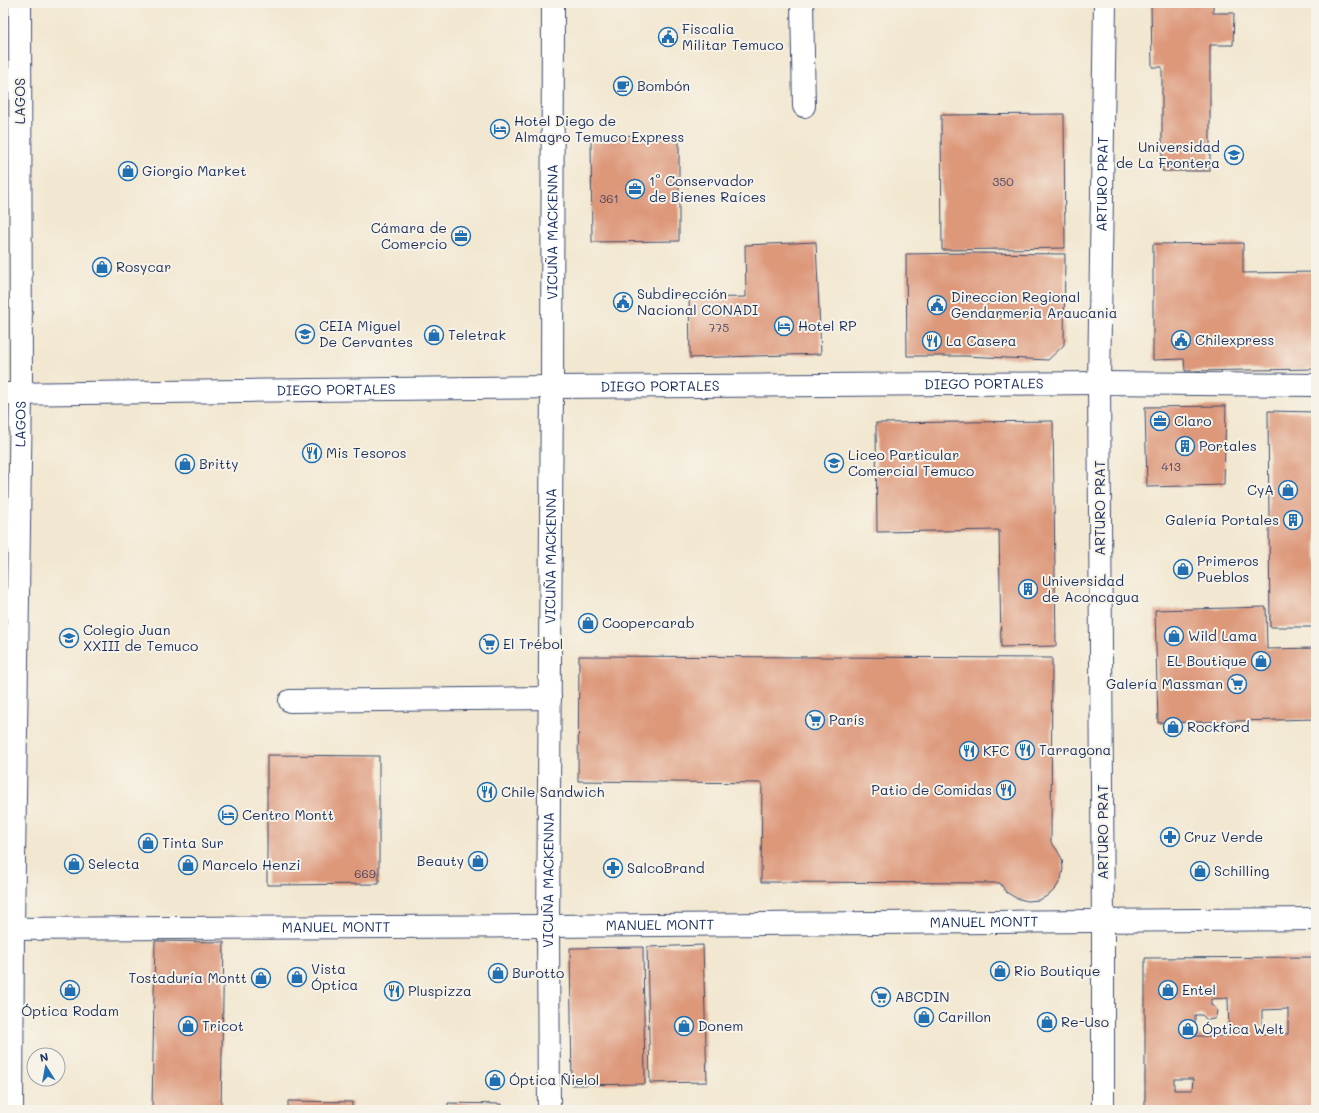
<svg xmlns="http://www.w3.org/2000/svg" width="1319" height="1113" font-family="Mali,sans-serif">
  <rect width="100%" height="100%" fill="#f7f3e8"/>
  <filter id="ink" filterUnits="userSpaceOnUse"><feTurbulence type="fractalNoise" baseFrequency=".025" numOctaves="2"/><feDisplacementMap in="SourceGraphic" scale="8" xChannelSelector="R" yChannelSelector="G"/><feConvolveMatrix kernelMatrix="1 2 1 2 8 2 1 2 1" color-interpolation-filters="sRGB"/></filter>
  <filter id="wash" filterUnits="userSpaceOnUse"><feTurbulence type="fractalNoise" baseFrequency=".012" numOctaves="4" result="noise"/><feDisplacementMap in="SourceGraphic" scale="16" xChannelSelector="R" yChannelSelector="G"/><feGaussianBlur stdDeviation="0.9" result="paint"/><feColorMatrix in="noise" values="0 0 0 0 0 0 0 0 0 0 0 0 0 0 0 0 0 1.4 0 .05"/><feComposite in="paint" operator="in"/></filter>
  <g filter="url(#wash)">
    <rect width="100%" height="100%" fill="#f2e7d0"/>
    <g id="blocks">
      <path fill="#dd987a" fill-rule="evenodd" d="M 1151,3 L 1213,3 L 1213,13 L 1234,13 L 1233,45 L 1210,45 L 1210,171 L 1162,171 L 1162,67 L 1152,67 Z
        M 1064,114 L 1065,248 L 942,250 L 941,115 Z
        M 679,135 L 679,241 L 592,242 L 591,136 Z
        M 816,242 L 821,354 L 690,358 L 689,298 L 746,297 L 745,245 Z
        M 1243,243 L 1243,273 L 1316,272 L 1316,369 L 1185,371 L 1184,359 L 1153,360 L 1153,244 Z
        M 969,253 L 1065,254 L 1064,345 L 1048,360 L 965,356 L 907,356 L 906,254 Z
        M 1226,406 L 1224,485 L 1147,487 L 1145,407 Z
        M 1268,411 L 1316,412 L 1316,627 L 1270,627 Z
        M 1053,421 L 1056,646 L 1001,647 L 999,530 L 877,532 L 876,423 Z
        M 1266,607 L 1267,649 L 1316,648 L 1316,719 L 1158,723 L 1155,610 Z
        M 579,656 L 1052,658 L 1051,842 L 1057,850 L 1062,859 L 1063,869 L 1061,879 L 1056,888 L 1049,895 L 1039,900 L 1027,901 L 1016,898 L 1006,892 L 1000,883 L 761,882 L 762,783 L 578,781 Z
        M 267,755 L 379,756 L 379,884 L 267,885 Z
        M 155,941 L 224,942 L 221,1110 L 152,1110 Z
        M 703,945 L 707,1082 L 650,1083 L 647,947 Z
        M 643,947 L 645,1084 L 572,1085 L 570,948 Z
        M 1316,957 L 1316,1110 L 1145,1110 L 1145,958 ZM 1228,998 L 1229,1036 L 1195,1036 L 1195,1015 L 1202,1015 L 1207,1020 L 1214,1019 L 1216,1016 L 1217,1011 L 1215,1007 L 1211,1005 L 1211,999 ZM 1288,1009 L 1288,1034 L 1262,1034 L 1262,1010 ZM 1174,1079 L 1193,1079 L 1192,1090 L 1174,1090 Z
        M 288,1101 L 352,1102 L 352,1110 L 288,1110 Z
        M 448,1103 L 501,1104 L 501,1110 L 448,1110 Z"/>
    </g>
  </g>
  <g filter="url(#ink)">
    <use href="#blocks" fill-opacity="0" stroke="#3b4b6f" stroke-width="1"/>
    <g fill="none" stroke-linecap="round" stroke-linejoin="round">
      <defs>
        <g id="minor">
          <path d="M 802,3 L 804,106"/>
          <path id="s1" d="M 3,394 L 552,387 L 1099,383 L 1316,385"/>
          <path d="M 290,701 L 550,698"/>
          <path id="s2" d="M 3,929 L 548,926 L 1316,919"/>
          <path id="s3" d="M 12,1110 L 13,929 L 21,394 L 20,3"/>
          <path id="s4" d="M 549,1110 L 548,926 L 552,387 L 553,3"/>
          <path id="s5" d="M 1103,1110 L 1103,921 L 1099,383 L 1105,3"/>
        </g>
      </defs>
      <use href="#minor" stroke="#3b4b6f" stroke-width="24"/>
      <use href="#minor" stroke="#fff" stroke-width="22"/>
    </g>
  </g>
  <defs>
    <symbol id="civic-ring" viewBox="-11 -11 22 22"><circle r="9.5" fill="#f7f3e8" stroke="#1f6fb2" stroke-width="1.5"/><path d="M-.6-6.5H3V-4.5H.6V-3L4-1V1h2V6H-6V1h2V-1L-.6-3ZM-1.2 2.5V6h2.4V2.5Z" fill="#1f6fb2"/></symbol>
    <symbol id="cafe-ring" viewBox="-11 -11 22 22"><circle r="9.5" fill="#f7f3e8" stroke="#1f6fb2" stroke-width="1.5"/><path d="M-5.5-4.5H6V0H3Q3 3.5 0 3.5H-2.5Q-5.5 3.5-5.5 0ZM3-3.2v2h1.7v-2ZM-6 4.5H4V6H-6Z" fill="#1f6fb2"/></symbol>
    <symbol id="hotel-ring" viewBox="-11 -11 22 22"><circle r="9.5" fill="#f7f3e8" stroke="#1f6fb2" stroke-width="1.5"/><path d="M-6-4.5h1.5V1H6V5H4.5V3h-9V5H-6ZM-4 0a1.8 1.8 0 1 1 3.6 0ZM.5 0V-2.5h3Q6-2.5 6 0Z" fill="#1f6fb2"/></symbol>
    <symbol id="university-ring" viewBox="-11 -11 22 22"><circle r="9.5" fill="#f7f3e8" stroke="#1f6fb2" stroke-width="1.5"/><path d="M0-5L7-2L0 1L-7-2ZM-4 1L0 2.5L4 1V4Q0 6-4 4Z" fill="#1f6fb2"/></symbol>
    <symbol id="shop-ring" viewBox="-11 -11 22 22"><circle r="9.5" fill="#f7f3e8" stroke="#1f6fb2" stroke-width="1.5"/><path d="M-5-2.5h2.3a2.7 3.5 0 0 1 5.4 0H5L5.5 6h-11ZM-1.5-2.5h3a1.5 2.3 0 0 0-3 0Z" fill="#1f6fb2"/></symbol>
    <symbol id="office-ring" viewBox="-11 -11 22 22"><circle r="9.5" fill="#f7f3e8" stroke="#1f6fb2" stroke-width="1.5"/><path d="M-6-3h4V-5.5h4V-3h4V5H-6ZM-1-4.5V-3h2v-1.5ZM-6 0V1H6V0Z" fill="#1f6fb2"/></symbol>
    <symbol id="school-ring" viewBox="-11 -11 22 22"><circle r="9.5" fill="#f7f3e8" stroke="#1f6fb2" stroke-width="1.5"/><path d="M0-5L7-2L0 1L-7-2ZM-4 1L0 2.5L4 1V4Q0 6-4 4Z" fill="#1f6fb2"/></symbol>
    <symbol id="restaurant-ring" viewBox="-11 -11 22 22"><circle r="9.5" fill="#f7f3e8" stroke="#1f6fb2" stroke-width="1.5"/><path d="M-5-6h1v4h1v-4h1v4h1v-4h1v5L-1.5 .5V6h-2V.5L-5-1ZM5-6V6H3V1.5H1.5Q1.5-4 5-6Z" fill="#1f6fb2"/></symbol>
    <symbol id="building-ring" viewBox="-11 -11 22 22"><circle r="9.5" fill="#f7f3e8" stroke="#1f6fb2" stroke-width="1.5"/><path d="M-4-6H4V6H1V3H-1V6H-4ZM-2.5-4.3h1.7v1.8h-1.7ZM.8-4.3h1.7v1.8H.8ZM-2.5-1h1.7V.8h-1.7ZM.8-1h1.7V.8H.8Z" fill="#1f6fb2"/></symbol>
    <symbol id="supermarket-ring" viewBox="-11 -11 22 22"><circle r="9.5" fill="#f7f3e8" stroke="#1f6fb2" stroke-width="1.5"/><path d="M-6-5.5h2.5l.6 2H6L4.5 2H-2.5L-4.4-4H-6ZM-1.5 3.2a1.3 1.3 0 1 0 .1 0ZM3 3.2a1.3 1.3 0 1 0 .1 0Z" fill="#1f6fb2"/></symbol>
    <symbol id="pharmacy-ring" viewBox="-11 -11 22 22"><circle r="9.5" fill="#f7f3e8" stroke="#1f6fb2" stroke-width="1.5"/><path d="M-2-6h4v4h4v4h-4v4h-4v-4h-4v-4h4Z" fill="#1f6fb2"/></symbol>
  </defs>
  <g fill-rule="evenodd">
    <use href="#civic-ring" x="657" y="26" width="22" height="22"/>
    <use href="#cafe-ring" x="612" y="75" width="22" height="22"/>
    <use href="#hotel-ring" x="489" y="118" width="22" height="22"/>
    <use href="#university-ring" x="1223" y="144" width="22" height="22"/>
    <use href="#shop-ring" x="117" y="160" width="22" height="22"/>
    <use href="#office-ring" x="624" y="178" width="22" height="22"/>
    <use href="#office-ring" x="450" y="225" width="22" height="22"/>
    <use href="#shop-ring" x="91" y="256" width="22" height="22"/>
    <use href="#civic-ring" x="612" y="291" width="22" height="22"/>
    <use href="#civic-ring" x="926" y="294" width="22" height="22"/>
    <use href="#hotel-ring" x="773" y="315" width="22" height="22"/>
    <use href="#school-ring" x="294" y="323" width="22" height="22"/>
    <use href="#shop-ring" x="423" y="324" width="22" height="22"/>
    <use href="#civic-ring" x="1170" y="329" width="22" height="22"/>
    <use href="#restaurant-ring" x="921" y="330" width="22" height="22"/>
    <use href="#office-ring" x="1149" y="410" width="22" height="22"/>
    <use href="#building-ring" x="1174" y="435" width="22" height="22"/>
    <use href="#restaurant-ring" x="301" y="442" width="22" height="22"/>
    <use href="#school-ring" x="823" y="452" width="22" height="22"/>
    <use href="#shop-ring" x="174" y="453" width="22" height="22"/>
    <use href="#shop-ring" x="1277" y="479" width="22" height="22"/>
    <use href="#building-ring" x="1282" y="509" width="22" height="22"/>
    <use href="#shop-ring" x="1172" y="558" width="22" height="22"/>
    <use href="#building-ring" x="1017" y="578" width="22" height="22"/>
    <use href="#shop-ring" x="577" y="612" width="22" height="22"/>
    <use href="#shop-ring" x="1163" y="625" width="22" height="22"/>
    <use href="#school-ring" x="58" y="627" width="22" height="22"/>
    <use href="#supermarket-ring" x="478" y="633" width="22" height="22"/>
    <use href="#shop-ring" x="1250" y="650" width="22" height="22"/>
    <use href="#supermarket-ring" x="1226" y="673" width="22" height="22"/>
    <use href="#supermarket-ring" x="804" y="709" width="22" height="22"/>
    <use href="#shop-ring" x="1162" y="716" width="22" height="22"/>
    <use href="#restaurant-ring" x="1014" y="739" width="22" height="22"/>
    <use href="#restaurant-ring" x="958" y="740" width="22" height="22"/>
    <use href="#restaurant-ring" x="995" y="779" width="22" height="22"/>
    <use href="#restaurant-ring" x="476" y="781" width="22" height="22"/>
    <use href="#hotel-ring" x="217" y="804" width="22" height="22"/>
    <use href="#pharmacy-ring" x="1159" y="826" width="22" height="22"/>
    <use href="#shop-ring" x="137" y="832" width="22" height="22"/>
    <use href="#shop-ring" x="467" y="850" width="22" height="22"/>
    <use href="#shop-ring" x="63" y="853" width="22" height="22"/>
    <use href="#shop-ring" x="177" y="854" width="22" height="22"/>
    <use href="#pharmacy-ring" x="602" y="857" width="22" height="22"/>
    <use href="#shop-ring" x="1189" y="860" width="22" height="22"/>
    <use href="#shop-ring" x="989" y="960" width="22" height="22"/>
    <use href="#shop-ring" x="487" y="962" width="22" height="22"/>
    <use href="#shop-ring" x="286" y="966" width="22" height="22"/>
    <use href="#shop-ring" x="250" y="967" width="22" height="22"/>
    <use href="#shop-ring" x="59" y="979" width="22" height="22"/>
    <use href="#shop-ring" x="1157" y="979" width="22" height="22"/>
    <use href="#restaurant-ring" x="383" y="980" width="22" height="22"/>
    <use href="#supermarket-ring" x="870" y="986" width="22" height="22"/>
    <use href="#shop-ring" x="913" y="1006" width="22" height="22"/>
    <use href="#shop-ring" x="1036" y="1011" width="22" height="22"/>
    <use href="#shop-ring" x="177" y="1015" width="22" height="22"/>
    <use href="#shop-ring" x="673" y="1015" width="22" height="22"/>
    <use href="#shop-ring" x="1177" y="1018" width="22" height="22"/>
    <use href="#shop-ring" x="484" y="1069" width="22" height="22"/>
  </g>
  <g text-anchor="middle" stroke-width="4" stroke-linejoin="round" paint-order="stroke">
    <g font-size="12" fill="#4c4965">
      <text x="1003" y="186">350</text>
      <text x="609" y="203">361</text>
      <text x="719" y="332">775</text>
      <text x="1171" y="471">413</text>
      <text x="365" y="878">669</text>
    </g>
    <g font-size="14" fill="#1b2f5e" stroke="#f7f3e8" text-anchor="start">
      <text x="682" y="34">Fiscalia<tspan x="682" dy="16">Militar Temuco</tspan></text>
      <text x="637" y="91">Bombón</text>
      <text x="514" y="126">Hotel Diego de<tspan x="514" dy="16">Almagro Temuco Express</tspan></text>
      <text x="1220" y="152" text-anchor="end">Universidad<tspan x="1220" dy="16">de La Frontera</tspan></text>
      <text x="142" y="176">Giorgio Market</text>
      <text x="649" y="186">1° Conservador<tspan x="649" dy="16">de Bienes Raíces</tspan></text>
      <text x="447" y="233" text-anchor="end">Cámara de<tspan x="447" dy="16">Comercio</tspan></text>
      <text x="116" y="272">Rosycar</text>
      <text x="637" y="299">Subdirección<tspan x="637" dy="16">Nacional CONADI</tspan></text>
      <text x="951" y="302">Direccion Regional<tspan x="951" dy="16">Gendarmeria Araucania</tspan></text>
      <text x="319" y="331">CEIA Miguel<tspan x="319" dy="16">De Cervantes</tspan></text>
      <text x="798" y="331">Hotel RP</text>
      <text x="448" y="340">Teletrak</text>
      <text x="1195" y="345">Chilexpress</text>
      <text x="946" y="346">La Casera</text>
      <text x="1174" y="426">Claro</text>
      <text x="1199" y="451">Portales</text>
      <text x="326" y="458">Mis Tesoros</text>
      <text x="848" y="460">Liceo Particular<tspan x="848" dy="16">Comercial Temuco</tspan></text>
      <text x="199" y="469">Britty</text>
      <text x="1274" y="495" text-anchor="end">CyA</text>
      <text x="1279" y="525" text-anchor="end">Galería Portales</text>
      <text x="1197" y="566">Primeros<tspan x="1197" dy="16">Pueblos</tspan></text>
      <text x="1042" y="586">Universidad<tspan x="1042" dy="16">de Aconcagua</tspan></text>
      <text x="602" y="628">Coopercarab</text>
      <text x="83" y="635">Colegio Juan<tspan x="83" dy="16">XXIII de Temuco</tspan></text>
      <text x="1188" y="641">Wild Lama</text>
      <text x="503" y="649">El Trébol</text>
      <text x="1247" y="666" text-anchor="end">EL Boutique</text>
      <text x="1223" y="689" text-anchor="end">Galería Massman</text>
      <text x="829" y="725">París</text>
      <text x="1187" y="732">Rockford</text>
      <text x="1039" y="755">Tarragona</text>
      <text x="983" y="756">KFC</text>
      <text x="992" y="795" text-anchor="end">Patio de Comidas</text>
      <text x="501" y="797">Chile Sandwich</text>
      <text x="242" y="820">Centro Montt</text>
      <text x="1184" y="842">Cruz Verde</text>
      <text x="162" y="848">Tinta Sur</text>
      <text x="464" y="866" text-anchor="end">Beauty</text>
      <text x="88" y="869">Selecta</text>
      <text x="202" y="870">Marcelo Henzi</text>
      <text x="627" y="873">SalcoBrand</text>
      <text x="1214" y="876">Schilling</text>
      <text x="311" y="974">Vista<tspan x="311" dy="16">Óptica</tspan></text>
      <text x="1014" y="976">Rio Boutique</text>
      <text x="512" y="978">Burotto</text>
      <text x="247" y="983" text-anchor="end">Tostaduría Montt</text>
      <text x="1182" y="995">Entel</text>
      <text x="408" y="996">Pluspizza</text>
      <text x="895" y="1002">ABCDIN</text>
      <text x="70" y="1016" text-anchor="middle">Óptica Rodam</text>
      <text x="938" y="1022">Carillon</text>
      <text x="1061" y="1027">Re-Uso</text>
      <text x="202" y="1031">Tricot</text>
      <text x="698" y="1031">Donem</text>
      <text x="1202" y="1034">Óptica Welt</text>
      <text x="509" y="1085">Óptica Ñielol</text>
    </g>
    <g font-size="14" fill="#1b2f5e" stroke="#f7f3e8">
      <text transform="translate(20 101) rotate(-90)" y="5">LAGOS</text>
      <text dy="5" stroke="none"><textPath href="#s5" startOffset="926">ARTURO PRAT</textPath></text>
      <text dy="5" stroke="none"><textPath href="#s4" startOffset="878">VICUÑA MACKENNA</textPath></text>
      <text dy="5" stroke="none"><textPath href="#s1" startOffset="981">DIEGO PORTALES</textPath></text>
      <text dy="5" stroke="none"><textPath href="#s1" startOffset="657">DIEGO PORTALES</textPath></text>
      <text dy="5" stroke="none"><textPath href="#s1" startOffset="333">DIEGO PORTALES</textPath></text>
      <text dy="5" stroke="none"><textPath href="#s3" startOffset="686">LAGOS</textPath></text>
      <text transform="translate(1100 508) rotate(-90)" y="5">ARTURO PRAT</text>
      <text dy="5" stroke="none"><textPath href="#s4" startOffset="554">VICUÑA MACKENNA</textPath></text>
      <text transform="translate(1103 832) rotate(-90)" y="5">ARTURO PRAT</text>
      <text dy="5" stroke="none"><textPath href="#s4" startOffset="230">VICUÑA MACKENNA</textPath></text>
      <text dy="5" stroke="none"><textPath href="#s2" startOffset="981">MANUEL MONTT</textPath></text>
      <text dy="5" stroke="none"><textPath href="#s2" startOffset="657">MANUEL MONTT</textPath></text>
      <text dy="5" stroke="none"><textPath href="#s2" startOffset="333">MANUEL MONTT</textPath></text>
    </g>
  </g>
  <rect width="1319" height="1113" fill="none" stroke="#f7f3e8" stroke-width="16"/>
  <g transform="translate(46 1067) rotate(349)"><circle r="19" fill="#f7f3e8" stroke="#9fa5b1"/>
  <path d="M0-3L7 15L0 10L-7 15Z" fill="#1f6fb2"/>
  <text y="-6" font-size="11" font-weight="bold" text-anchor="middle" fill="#1b2f5e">N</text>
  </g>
</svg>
